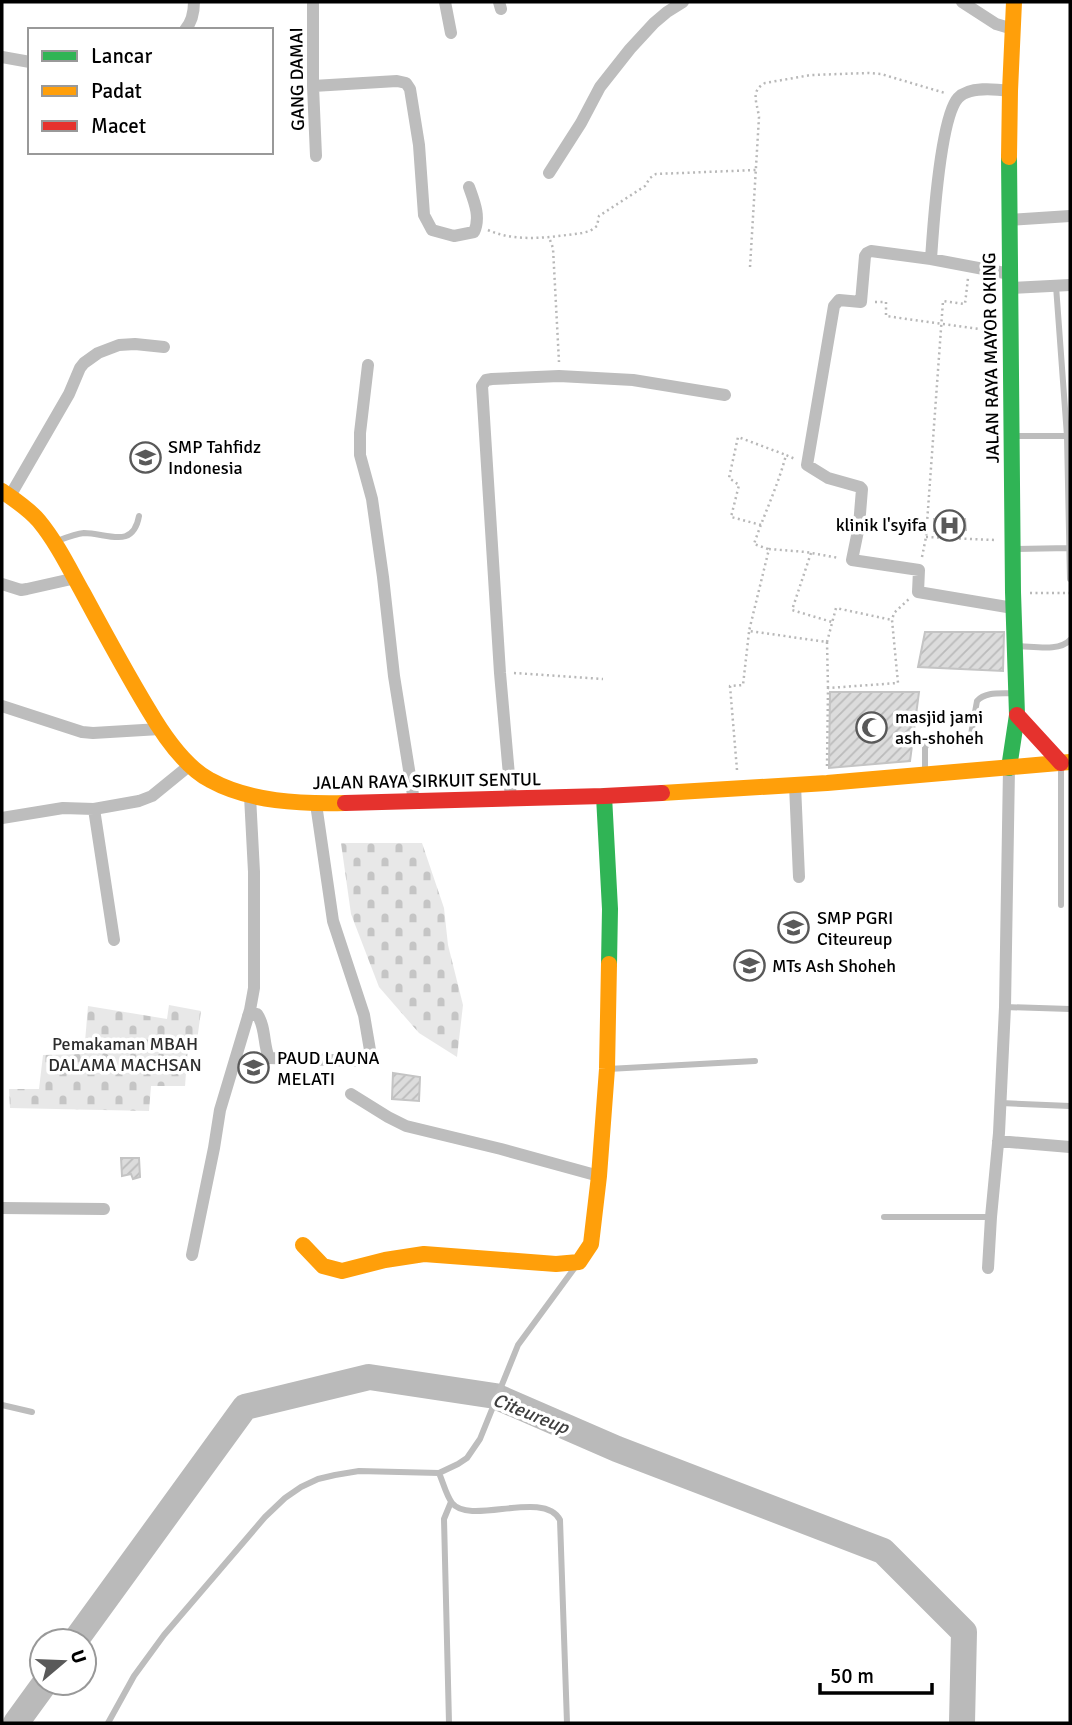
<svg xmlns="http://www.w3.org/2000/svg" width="1072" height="1725" font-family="Signika,sans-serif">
  <defs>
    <pattern id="cemetery-stones" width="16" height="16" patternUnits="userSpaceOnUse" patternTransform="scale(1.75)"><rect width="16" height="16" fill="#e8e8e8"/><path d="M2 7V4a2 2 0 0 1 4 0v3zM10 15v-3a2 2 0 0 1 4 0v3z" fill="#c5c5c5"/></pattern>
    <pattern id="building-hatch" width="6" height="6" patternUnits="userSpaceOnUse" patternTransform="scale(1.75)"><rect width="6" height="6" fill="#dcdcdc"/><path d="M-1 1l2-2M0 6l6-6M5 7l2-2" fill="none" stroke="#bbb"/></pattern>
  </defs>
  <rect width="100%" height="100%" fill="#fff"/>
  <path fill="url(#cemetery-stones)" d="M 341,843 L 422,843 L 444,908 L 448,945 L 463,1005 L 457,1057 L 419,1033 L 379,987 L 351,914 Z
    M 169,1005 L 201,1011 L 197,1041 L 188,1047 L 185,1086 L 151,1086 L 149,1111 L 10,1108 L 9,1089 L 39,1089 L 43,1055 L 84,1054 L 88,1006 L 167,1019 Z"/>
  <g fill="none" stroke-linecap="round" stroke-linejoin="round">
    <path stroke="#bababa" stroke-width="26" d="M 75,1641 L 245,1407 L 369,1377 L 495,1396 L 617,1449 L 883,1551 L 964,1632 L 962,1723
      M 16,1723 L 45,1683"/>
  </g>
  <path fill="url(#building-hatch)" stroke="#c4c4c4" stroke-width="2" d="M 934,519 L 965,519 L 966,530 L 934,531 Z
    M 925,632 L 1004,632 L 1003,671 L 918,667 Z
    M 830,692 L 919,692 L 910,761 L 829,768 Z
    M 393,1073 L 420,1077 L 419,1101 L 392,1099 Z
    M 121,1158 L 139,1158 L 140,1177 L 133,1179 L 131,1174 L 122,1176 Z"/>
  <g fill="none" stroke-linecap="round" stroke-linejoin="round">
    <path stroke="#b8b8b8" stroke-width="2.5" stroke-dasharray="2 3.5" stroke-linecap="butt" d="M 488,230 C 517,243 551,237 582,233 L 590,231 L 597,226 L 599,216 L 645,186 L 650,178 L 656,174 L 756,170
      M 550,240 L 553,248 L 559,362
      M 750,267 L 759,117 C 757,102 750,91 765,83 L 811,75 L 869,73 L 881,74 L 945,93
      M 875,302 L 886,302 L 886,316 L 993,331
      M 761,525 L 731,517 L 739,485 L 729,478 L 738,437 L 786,455
      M 926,537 L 995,540
      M 768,549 L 754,544 C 764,514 778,486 786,455 L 795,459
      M 811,553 L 792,610 L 832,622
      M 922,557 L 926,537 L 943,301 L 965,304 L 968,278
      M 1030,593 L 1070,593
      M 827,642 L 836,608 L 892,620
      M 514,673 L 603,679
      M 828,688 L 827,642 L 749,631 L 769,549 L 806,552 L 839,558
      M 827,766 L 828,688 L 898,683 L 892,620 L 894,613 L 909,599
      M 737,770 L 730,686 L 743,685 L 749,632"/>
    <path stroke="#bdbdbd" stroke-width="6" d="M 1056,286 L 1067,436 L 1070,579
      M 1013,436 L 1067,436
      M 57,541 C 65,538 75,534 84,533 C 107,533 133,550 139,516
      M 1014,549 L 1070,548
      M 1016,646 C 1032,646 1060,652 1070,640
      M 1061,767 L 1061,905
      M 925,772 L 925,748 L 927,744 C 939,738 955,746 968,743 L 970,740 L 977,701 C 986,691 1002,694 1014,693
      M 1005,1007 L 1070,1009
      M 608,1069 L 755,1061
      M 1001,1103 L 1070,1106
      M 884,1217 L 991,1217
      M 2,1405 L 32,1412
      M 439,1473 C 443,1482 446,1495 452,1503 C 470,1526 544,1489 560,1520 L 567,1723
      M 108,1723 L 134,1676 L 164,1635 L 265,1517 L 285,1498 L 301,1487 L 318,1479 L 335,1475 L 359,1471 L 439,1473 L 458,1464 L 467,1458 L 480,1439 L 518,1345 L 576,1266
      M 449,1723 L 444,1519 L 451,1502"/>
    <path stroke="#bdbdbd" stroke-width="12" d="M 313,2 L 313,86 L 316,156
      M 445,2 L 451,33
      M 499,2 L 501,9
      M 962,2 L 996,24 L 1013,29
      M 185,30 C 192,22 194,12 194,2
      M 2,57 L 30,62
      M 313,86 L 397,81 L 406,83 L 410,89 L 419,145 L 424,215 L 432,230 L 454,236 L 474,232 C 481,217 474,201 469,187
      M 549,173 L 581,123 L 600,87 L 630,49 L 654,23 L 667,12 L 683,2
      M 1009,220 L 1070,216
      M 931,259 C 933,229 940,118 958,98 C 969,86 995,89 1010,91
      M 1010,274 L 931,259 L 871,251 L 867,253 L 865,256 L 861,302 L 839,300 L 834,306 L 807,465 L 828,478 L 860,487 L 862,489 L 859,526 L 852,560 L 919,570 L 918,592 L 1013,608
      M 1010,288 L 1070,285
      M 368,365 L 360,433 L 360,455 L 372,499 L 383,577 L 394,676 L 414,801
      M 10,496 L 69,394 L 80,368 L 84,363 L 98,353 L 119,345 L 135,344 L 164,347
      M 2,584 L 21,590 L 27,589 L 76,578
      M 2,706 L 82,732 L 93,733 L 160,729
      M 795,785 L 799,877
      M 511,798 L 500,673 L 482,386 L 486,380 L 492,379 L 559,376 L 633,380 L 725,395
      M 94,809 L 114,940
      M 2,818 L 63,808 L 94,809 L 139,801 L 152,796 L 190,765
      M 248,1016 L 257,1014 C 266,1027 263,1044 269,1058 L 363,1061 L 371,1056 L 364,1015 L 333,921 L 316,804
      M 351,1094 L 388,1117 L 406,1126 L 501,1149 L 599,1176
      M 998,1141 L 1070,1147
      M 2,1208 L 104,1209
      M 192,1255 L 214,1148 L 220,1110 L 250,1010 L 254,988 L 254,872 L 250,796
      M 988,1268 L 991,1217 L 999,1133 L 1005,1007 L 1009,768"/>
    <path stroke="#30b455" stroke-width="16" d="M 1009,768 L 1017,715 L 1013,592 L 1009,157
      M 604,796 L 610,909 L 609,964"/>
    <path stroke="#ff9f0a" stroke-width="16" d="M 1009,157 L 1010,91 L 1014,2
      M 2,491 C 15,500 29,509 39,521 C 57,543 69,568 83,593 C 104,632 125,671 148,709 C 162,733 185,767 210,780 C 250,802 300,804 345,803
      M 662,793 L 827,783 L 1070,762
      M 303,1245 L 323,1266 L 342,1271 L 385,1260 L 424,1254 L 556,1264 L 579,1262 L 591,1244 L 599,1176 L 607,1069 L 609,964"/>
    <path stroke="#e5322d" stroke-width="16" d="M 1017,715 L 1061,763
      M 345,803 L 604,796 L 662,793"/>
  </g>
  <defs>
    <symbol id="school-ring" viewBox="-11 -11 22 22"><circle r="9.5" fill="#fff" stroke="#595959" stroke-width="1.5"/><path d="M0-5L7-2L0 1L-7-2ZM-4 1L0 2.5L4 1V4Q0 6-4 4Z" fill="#595959"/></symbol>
    <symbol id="hospital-ring" viewBox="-11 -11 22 22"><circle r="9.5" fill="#fff" stroke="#595959" stroke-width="1.5"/><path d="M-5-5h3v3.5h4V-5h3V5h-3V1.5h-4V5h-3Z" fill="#595959"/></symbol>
    <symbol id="mosque-ring" viewBox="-11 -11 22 22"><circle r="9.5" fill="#fff" stroke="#595959" stroke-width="1.5"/><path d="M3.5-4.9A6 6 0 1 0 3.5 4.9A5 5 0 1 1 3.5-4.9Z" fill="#595959"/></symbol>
  </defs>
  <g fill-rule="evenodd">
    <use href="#school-ring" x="128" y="440" width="35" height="35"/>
    <use href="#hospital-ring" x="932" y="508" width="35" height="35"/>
    <use href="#mosque-ring" x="854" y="710" width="35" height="35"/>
    <use href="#school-ring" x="776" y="910" width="35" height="35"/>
    <use href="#school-ring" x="732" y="948" width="35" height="35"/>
    <use href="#school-ring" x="236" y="1050" width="35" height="35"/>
  </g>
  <g text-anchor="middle" stroke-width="7" stroke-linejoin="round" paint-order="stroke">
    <g font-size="18" fill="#000" stroke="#fff">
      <text transform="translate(297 79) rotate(-91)" y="6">GANG DAMAI</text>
      <text transform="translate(991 358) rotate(-91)" y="6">JALAN RAYA MAYOR OKING</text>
      <text transform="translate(427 781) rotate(-1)" y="6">JALAN RAYA SIRKUIT SENTUL</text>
    </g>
    <g font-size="18" fill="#000" stroke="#fff" text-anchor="start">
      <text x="168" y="453">SMP Tahfidz<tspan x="168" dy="21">Indonesia</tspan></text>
      <text x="927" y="531" text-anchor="end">klinik l'syifa</text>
      <text x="895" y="723">masjid jami<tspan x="895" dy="21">ash-shoheh</tspan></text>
      <text x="817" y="924">SMP PGRI<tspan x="817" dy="21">Citeureup</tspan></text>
      <text x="772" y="972">MTs Ash Shoheh</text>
      <text x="277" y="1064">PAUD LAUNA<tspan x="277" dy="21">MELATI</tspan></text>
    </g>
    <g font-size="18" fill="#2d2d2d" stroke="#fff">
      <text x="125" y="1050">Pemakaman MBAH<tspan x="125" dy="21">DALAMA MACHSAN</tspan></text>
    </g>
    <g font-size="19" font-style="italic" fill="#3e3e3e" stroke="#fff">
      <text transform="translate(531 1413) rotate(22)" y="7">Citeureup</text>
    </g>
  </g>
  <rect width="1072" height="1725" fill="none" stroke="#000000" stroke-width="7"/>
  <rect x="28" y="28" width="245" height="126" fill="#ffffff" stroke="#999999" stroke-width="2"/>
  <rect x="42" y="51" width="35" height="10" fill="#30b455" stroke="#999999" stroke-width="2"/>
  <text x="91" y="63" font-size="21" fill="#000000">Lancar</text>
  <rect x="42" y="86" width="35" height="10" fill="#ff9f0a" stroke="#999999" stroke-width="2"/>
  <text x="91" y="98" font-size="21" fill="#000000">Padat</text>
  <rect x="42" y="121" width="35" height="10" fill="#e5322d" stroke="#999999" stroke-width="2"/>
  <text x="91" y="133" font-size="21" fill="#000000">Macet</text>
  <g transform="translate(63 1662) rotate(71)"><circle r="33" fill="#ffffff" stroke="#999999" stroke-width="2"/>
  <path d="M0-5L12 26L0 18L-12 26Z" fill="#595959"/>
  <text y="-10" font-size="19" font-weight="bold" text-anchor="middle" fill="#000000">U</text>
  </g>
  <path d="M820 1683v10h112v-10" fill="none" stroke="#000000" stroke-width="3.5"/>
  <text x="830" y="1683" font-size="21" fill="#000000" stroke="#ffffff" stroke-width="5" paint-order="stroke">50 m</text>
</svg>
